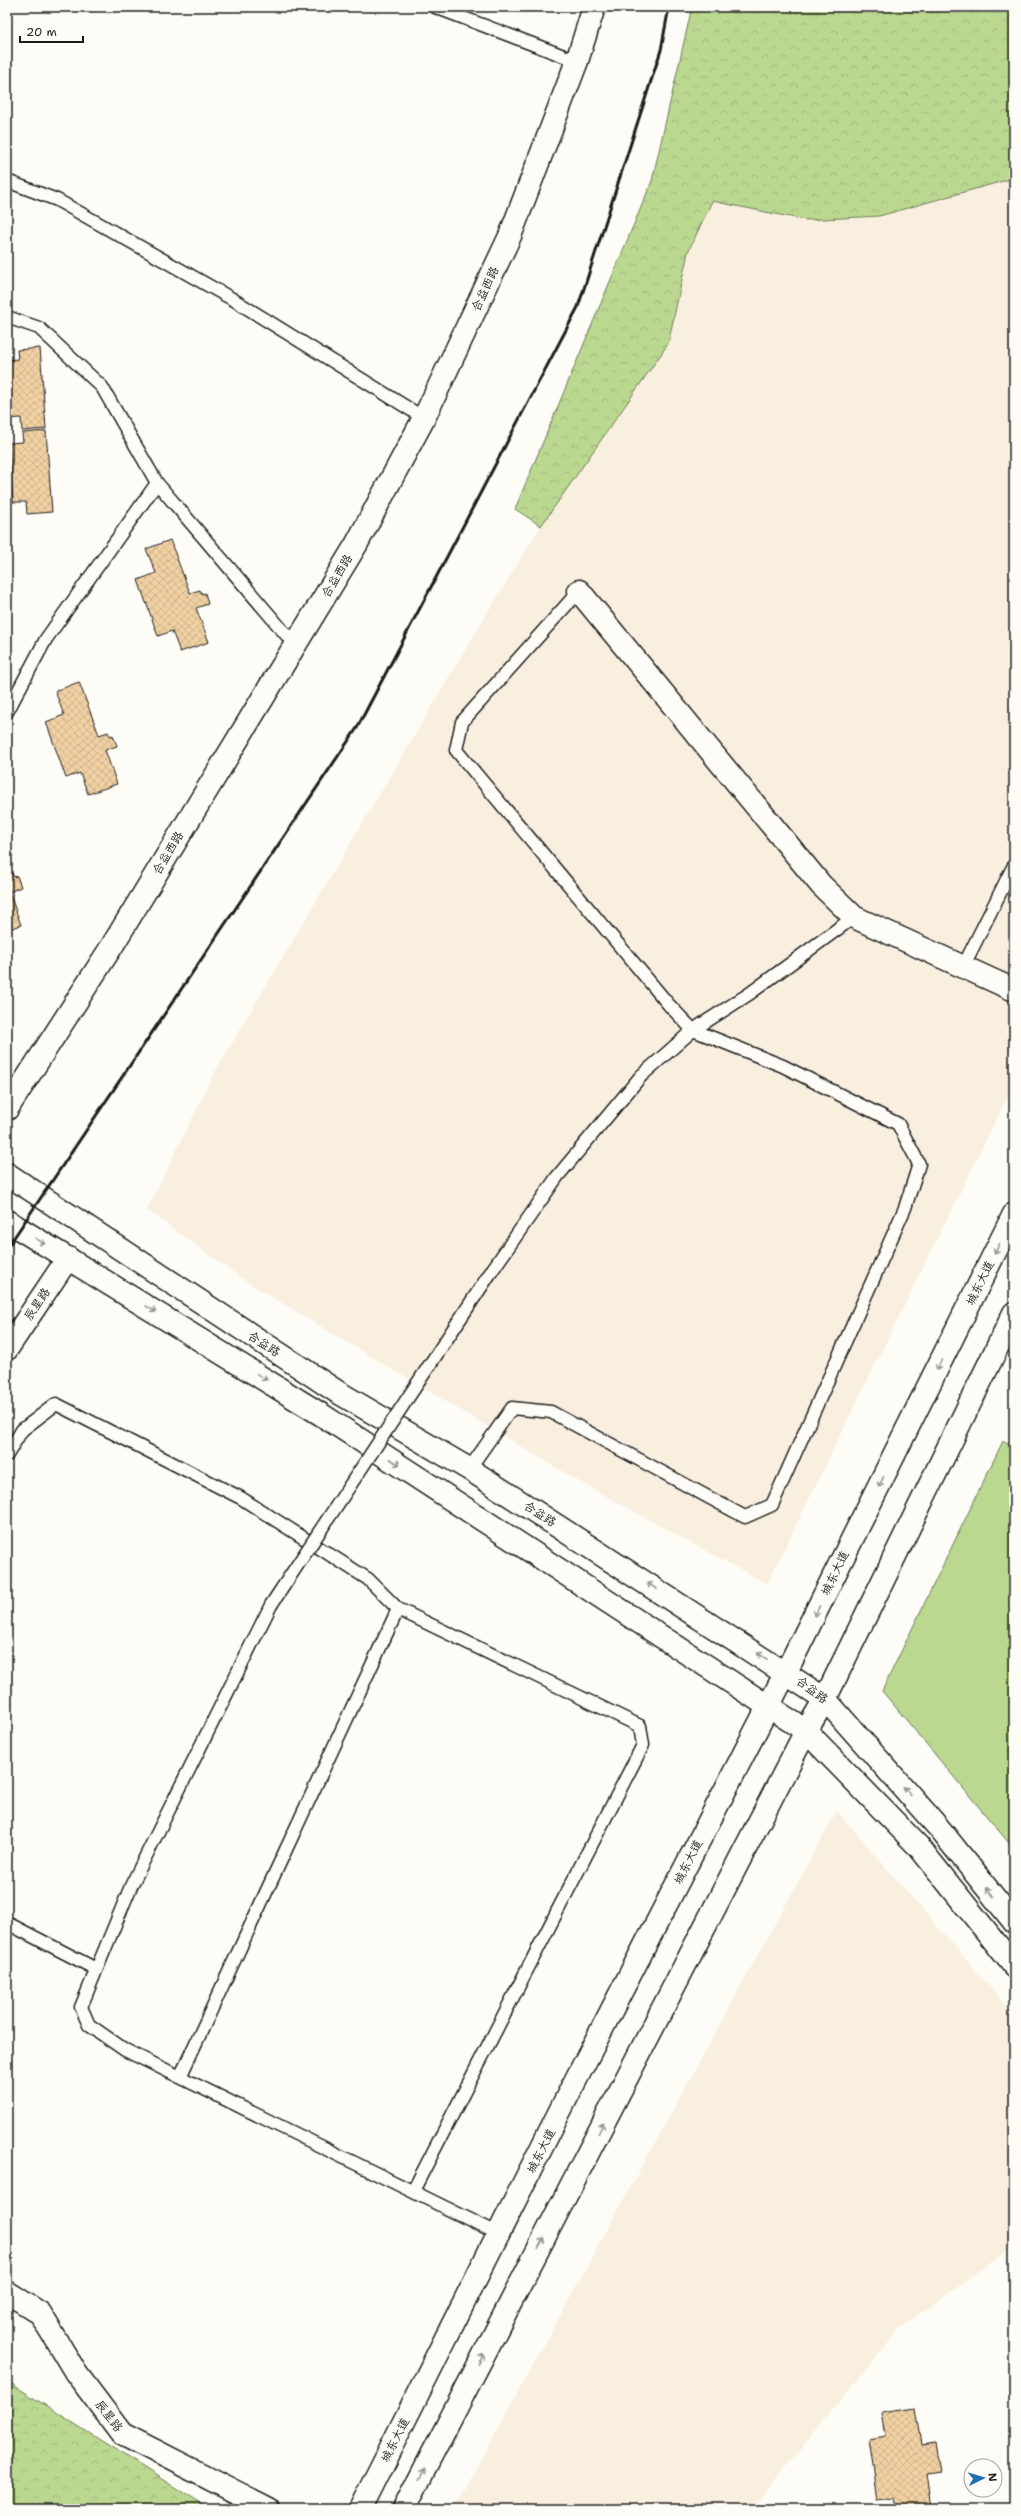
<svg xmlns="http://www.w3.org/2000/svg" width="1021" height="2516" font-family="'Shantell Sans','LXGW WenKai TC',sans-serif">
  <defs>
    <pattern id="forest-crowns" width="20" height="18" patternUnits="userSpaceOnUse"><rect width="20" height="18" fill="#bbd891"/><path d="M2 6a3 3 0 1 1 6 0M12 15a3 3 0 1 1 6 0" fill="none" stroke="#a0b97c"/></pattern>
    <pattern id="building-cross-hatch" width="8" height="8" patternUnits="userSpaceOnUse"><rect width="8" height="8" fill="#f1d1a3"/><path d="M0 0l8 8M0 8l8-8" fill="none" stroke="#ceb38c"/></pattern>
  </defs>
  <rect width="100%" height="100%" fill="#fdfcf7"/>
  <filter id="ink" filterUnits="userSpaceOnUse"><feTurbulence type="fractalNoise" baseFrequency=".025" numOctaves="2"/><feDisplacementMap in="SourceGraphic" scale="8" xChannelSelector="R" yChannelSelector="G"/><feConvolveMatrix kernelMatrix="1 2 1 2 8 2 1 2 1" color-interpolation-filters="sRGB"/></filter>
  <g filter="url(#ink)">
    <path fill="#f9efde" d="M 1014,178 L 1014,1083 L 767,1584 L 580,1482 L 247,1282 L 147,1210 L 215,1072 L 484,618 L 541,526 L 668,344 L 688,252 L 712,201 L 805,220 L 879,216 Z
      M 837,1811 L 1014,2015 L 1014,2247 L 902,2326 L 751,2509 L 454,2509 Z"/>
    <path fill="#bbd891" stroke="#6c7a56" d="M 1003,1441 L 1014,1445 L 1014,1849 L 882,1691 Z"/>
    <path fill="url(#forest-crowns)" stroke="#6c7a56" d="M 692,7 L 1014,7 L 1014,178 L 879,216 L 805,220 L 712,201 L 688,252 L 668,344 L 541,526 L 515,509 L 652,181 Z
      M 7,2381 L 209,2509 L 7,2509 Z"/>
    <path fill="url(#building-cross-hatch)" stroke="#1c1c1c" d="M 40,348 L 46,429 L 22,431 L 21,418 L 8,419 L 7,360 L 18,359 L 17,350 Z
      M 46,431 L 52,512 L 27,514 L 26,502 L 13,502 L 9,443 L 23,442 L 22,433 Z
      M 170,540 L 190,593 L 200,590 L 202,594 L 205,593 L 208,604 L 196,608 L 209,642 L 180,652 L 172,631 L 158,636 L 138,580 L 156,573 L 146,549 Z
      M 79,682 L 99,735 L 108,732 L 110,736 L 113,735 L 117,746 L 105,750 L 117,784 L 88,794 L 80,773 L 66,778 L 46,722 L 64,715 L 55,691 Z
      M 12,873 L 14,877 L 17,876 L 21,887 L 9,892 L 21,925 L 7,930 L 7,875 Z
      M 916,2408 L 922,2444 L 935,2442 L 940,2471 L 926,2473 L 931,2509 L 896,2509 L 894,2497 L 878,2499 L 869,2439 L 886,2436 L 882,2413 Z"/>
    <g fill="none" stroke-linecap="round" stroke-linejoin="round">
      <defs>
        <path id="service" d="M 435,7 L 577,61
          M 7,181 L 57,200 L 234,300 L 424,418
          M 7,317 L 39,328 L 102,387 L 157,483 L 295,645
          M 7,712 L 46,639 L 157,483
          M 963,967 L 1014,865
          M 493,1269 L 557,1177 L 641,1076 L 693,1030 L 749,994 L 854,917
          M 7,1455 L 22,1430 L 56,1404 L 241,1498 L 368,1579 L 398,1609 L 640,1726 L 643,1745 L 413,2191
          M 469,1469 L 512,1408 L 551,1412 L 745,1517 L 772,1505 L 905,1208 L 919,1164 L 898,1124 L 783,1066 L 693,1030 L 669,1005 L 456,750 L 462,722 L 579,591
          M 271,1605 L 131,1886 L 81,2007 L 89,2025 L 125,2050 L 499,2234
          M 7,1923 L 96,1969
          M 180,2077 L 398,1609"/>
        <path id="minor" d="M 579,591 L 821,885 L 854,917 L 1014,990"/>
        <path id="tertiary" d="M 7,1109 L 112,946 L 356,545 L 424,418 L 510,236 L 577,61 L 594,7
          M 7,1349 L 68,1258
          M 7,2292 L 40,2313 L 76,2373 L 122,2434 L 269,2509"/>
        <path id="primary" d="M 7,1174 L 336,1391 L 469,1469 L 825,1699 L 938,1827 L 1014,1922
          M 7,1221 L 322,1415 L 806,1731 L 919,1847 L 1014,1966
          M 360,2509 L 570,2091 L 786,1672 L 1014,1214
          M 404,2509 L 806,1731 L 825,1699 L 1014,1313"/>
      </defs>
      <use href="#service" stroke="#1c1c1c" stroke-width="15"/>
      <use href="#minor" stroke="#1c1c1c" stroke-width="25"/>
      <use href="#tertiary" stroke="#1c1c1c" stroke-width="25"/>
      <use href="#primary" stroke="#1c1c1c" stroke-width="25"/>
      <use href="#service" stroke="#fdfcf7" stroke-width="12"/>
      <use href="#minor" stroke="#fdfcf7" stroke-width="22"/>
      <use href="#tertiary" stroke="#fdfcf7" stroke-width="22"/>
      <use href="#primary" stroke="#fdfcf7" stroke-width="22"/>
      <path stroke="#1c1c1c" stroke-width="3" d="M 7,1248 L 357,728 L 578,307 L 661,50 L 669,7"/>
      <defs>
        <path id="service-bridge" d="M 271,1605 L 493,1269"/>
      </defs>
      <use href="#service-bridge" stroke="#1c1c1c" stroke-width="15" stroke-linecap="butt"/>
      <use href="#service-bridge" stroke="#fdfcf7" stroke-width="12"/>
    </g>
    <defs><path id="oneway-shaft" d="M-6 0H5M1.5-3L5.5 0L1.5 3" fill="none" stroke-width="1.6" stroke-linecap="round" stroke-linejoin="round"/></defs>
    <g stroke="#989794">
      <use href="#oneway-shaft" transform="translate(40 1241) rotate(32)"/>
      <use href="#oneway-shaft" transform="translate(997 1249) rotate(116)"/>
      <use href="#oneway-shaft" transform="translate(151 1309) rotate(32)"/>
      <use href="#oneway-shaft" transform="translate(939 1365) rotate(116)"/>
      <use href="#oneway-shaft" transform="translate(262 1377) rotate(32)"/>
      <use href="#oneway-shaft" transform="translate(395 1462) rotate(33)"/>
      <use href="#oneway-shaft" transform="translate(881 1482) rotate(116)"/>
      <use href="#oneway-shaft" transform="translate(652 1586) rotate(-147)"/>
      <use href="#oneway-shaft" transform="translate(817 1611) rotate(116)"/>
      <use href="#oneway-shaft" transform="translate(762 1656) rotate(-147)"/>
      <use href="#oneway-shaft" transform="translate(907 1791) rotate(-131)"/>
      <use href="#oneway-shaft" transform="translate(990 1892) rotate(-129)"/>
      <use href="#oneway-shaft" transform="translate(601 2128) rotate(-63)"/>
      <use href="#oneway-shaft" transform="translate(541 2243) rotate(-63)"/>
      <use href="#oneway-shaft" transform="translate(481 2359) rotate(-63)"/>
      <use href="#oneway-shaft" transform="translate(422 2474) rotate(-63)"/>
    </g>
  </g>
  <g text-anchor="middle" stroke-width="3.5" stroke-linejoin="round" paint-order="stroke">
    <g font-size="12" fill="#1c1c1c" stroke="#fdfcf7">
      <text transform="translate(485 289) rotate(-65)" y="4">合益西路</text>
      <text transform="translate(337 576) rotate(-59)" y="4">合益西路</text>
      <text transform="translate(168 853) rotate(-59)" y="4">合益西路</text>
      <text transform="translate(980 1283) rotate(-64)" y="4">城东大道</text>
      <text transform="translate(37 1304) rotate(-56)" y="4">辰星路</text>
      <text transform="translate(264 1344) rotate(33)" y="4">合益路</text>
      <text transform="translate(540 1514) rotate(33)" y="4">合益路</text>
      <text transform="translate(835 1573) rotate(-64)" y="4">城东大道</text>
      <text transform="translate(812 1690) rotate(37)" y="4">合益路</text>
      <text transform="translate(688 1862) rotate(-63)" y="4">城东大道</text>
      <text transform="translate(541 2151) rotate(-63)" y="4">城东大道</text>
      <text transform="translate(109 2416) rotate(52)" y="4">辰星路</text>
      <text transform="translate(395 2440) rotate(-63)" y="4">城东大道</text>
    </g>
  </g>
  <rect width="1021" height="2516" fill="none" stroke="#fdfcf7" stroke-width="24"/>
  <rect x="12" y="12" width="997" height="2492" fill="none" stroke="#1c1c1c" stroke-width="1.5" filter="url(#ink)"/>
  <g transform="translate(983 2478) rotate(85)"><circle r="19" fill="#fdfcf7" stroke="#a3a29f"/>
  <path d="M0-3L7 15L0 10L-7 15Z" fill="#1f6fb2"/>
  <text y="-6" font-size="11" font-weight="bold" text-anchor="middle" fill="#1c1c1c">N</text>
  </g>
  <path d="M20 36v6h63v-6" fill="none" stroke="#1c1c1c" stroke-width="2"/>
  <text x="26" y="36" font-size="12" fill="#1c1c1c" stroke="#fdfcf7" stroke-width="3" paint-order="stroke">20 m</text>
</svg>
